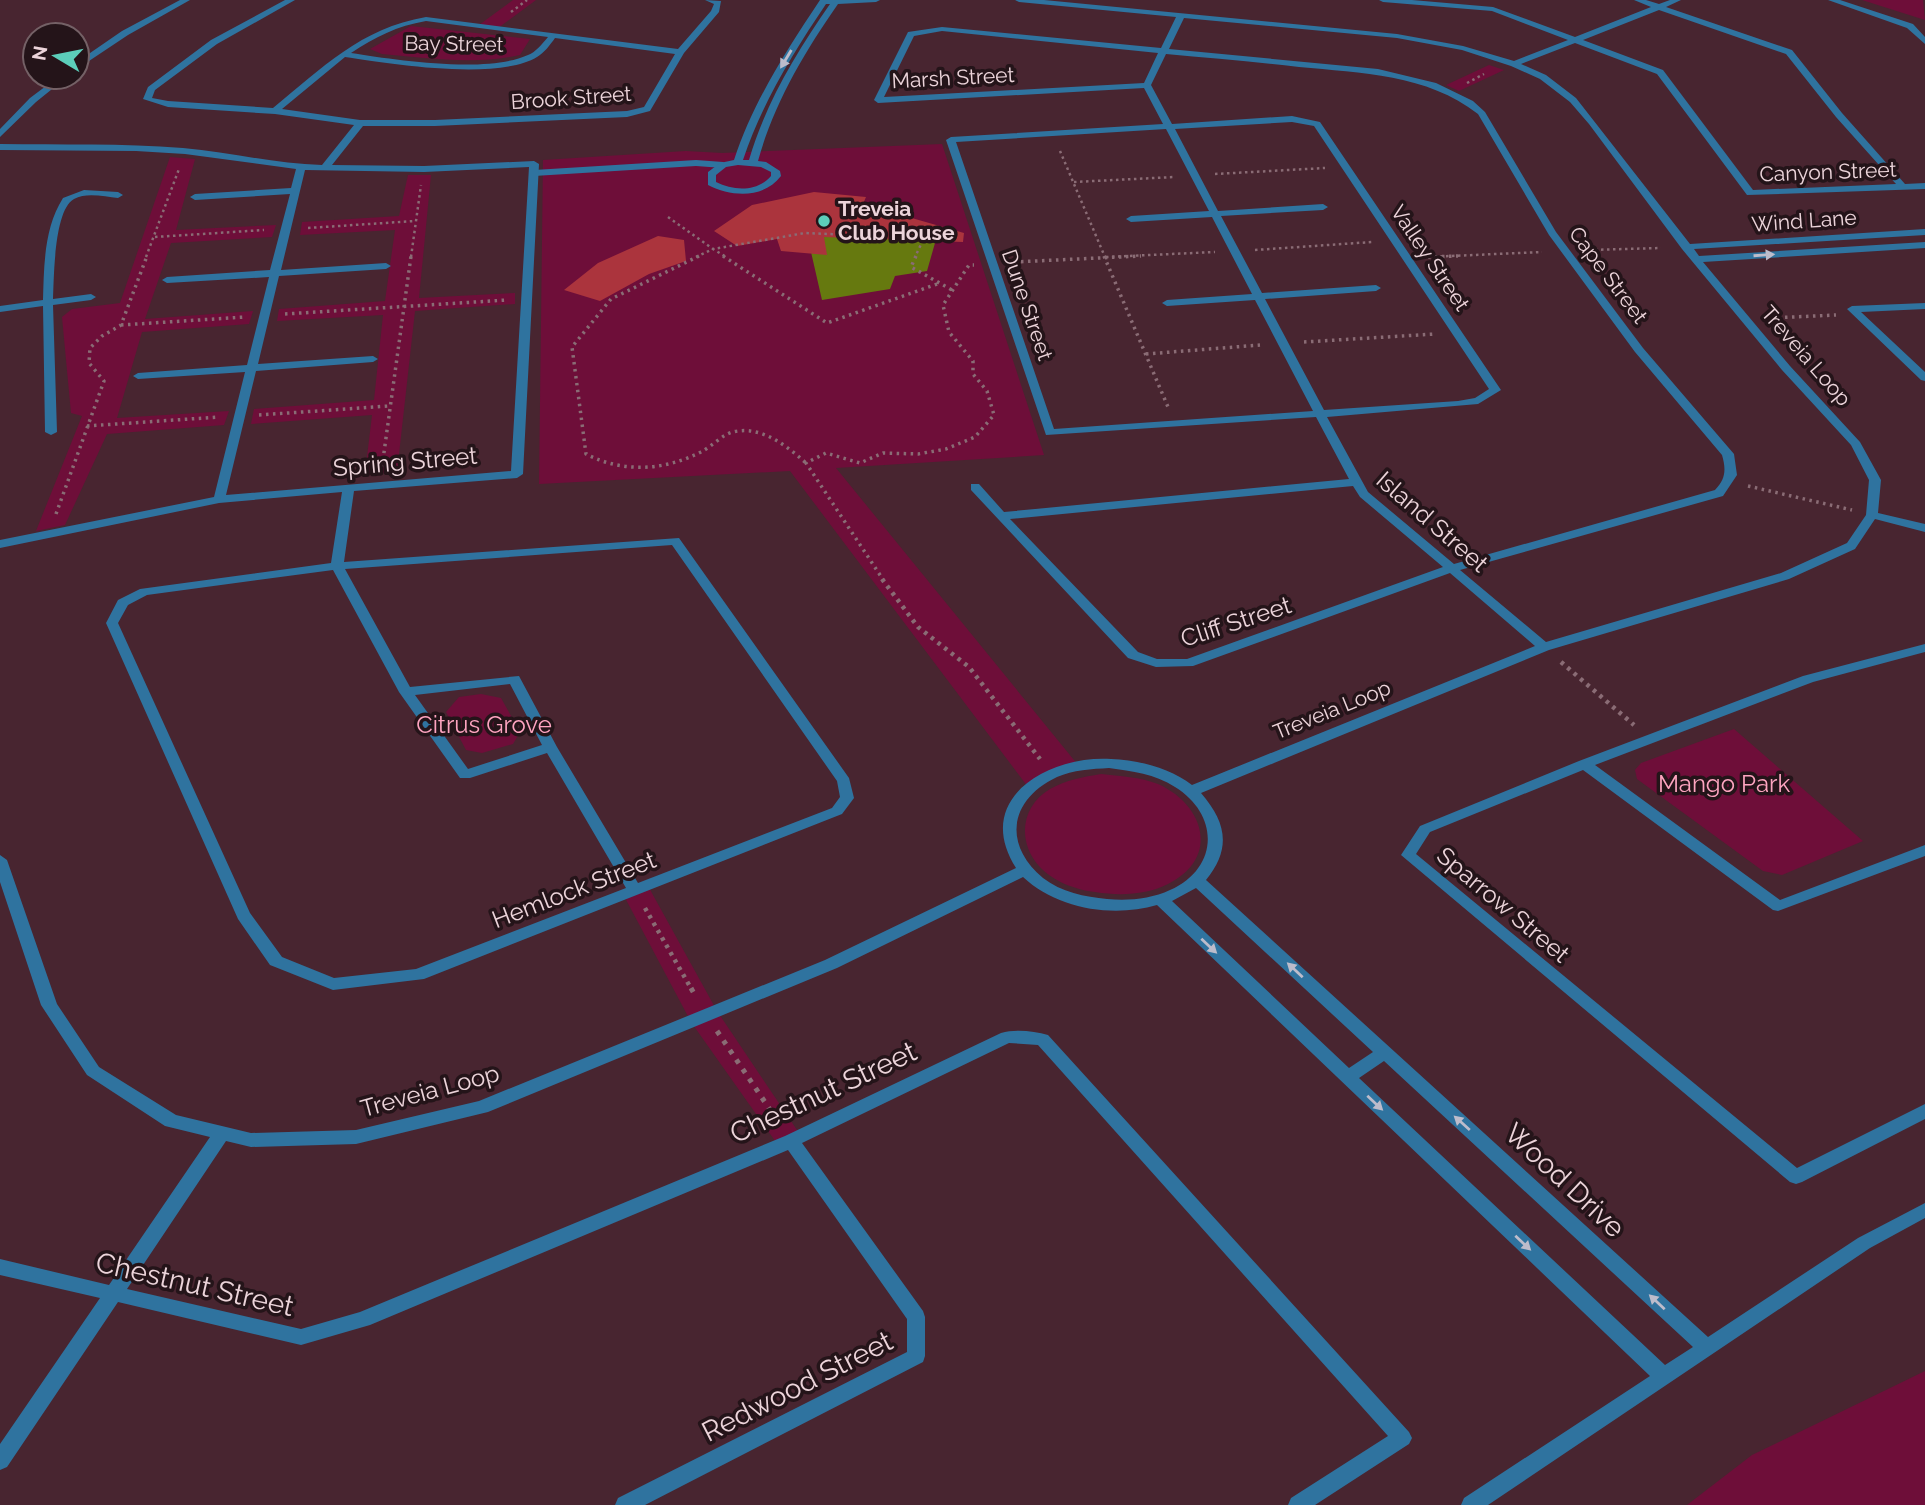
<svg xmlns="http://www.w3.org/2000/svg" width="1925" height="1505" font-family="Raleway,sans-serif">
  <rect width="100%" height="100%" fill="#482530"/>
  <path fill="#6e0e39" d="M 513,0 L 536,0 L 498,28 L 479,25 Z
    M 1862,0 L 1923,0 L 1925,20 Z
    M 411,26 L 530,39 L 520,55 C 476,65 426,58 382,54 L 370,49 Z
    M 1489,65 L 1504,70 L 1459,91 L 1446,85 Z
    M 942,144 L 1044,455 L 836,468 L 1078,765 L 1028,787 L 790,471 L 539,484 L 543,160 L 686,151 L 722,153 Z
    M 170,157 L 195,159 L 176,230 L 276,225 L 272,237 L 171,243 L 145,319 L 253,311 L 249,324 L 142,332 L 117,418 L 229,411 L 224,425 L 107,434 L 65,525 L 36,531 L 82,416 L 71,413 L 62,317 L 72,309 L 120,303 Z
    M 408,175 L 431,175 L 419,298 L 515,293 L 515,304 L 415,311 L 397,472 L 365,474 L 372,415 L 251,424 L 254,409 L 374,400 L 383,315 L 277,321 L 279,309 L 385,301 L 395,230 L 300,235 L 302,222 L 399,216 Z
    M 481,694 L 501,698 L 520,732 L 513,744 L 482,753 L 466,750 L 446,712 L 459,697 Z
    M 1734,729 L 1863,841 L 1782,875 L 1763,871 L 1637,779 L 1635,770 L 1641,763 Z
    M 1101,774 C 1120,776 1140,777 1158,784 C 1205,805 1220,858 1168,884 C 1146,895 1120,896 1095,892 C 1076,890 1052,881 1039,866 C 1017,841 1021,806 1050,789 C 1066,780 1083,777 1101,774 Z
    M 648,886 L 717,1011 L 801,1136 L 778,1145 L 691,1022 L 623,894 Z
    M 1925,1371 L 1925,1505 L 1687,1505 L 1752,1455 Z"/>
  <path fill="#66790f" d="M 820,232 L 937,236 L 927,271 L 895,276 L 890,289 L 822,300 L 811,252 Z"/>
  <path fill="#ab343d" d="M 814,192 L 866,197 L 863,204 L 964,233 L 963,242 L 824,237 L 827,255 L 781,251 L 777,239 L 737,246 L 714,231 L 752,205 Z
    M 658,236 L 684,240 L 686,261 L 649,274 L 600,301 L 564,290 L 598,263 Z"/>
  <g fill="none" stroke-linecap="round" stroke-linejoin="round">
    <path stroke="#8a6c75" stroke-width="2.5" stroke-dasharray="2.5 3.5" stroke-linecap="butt" d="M 511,12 L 527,0
      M 1467,83 L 1484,74
      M 1060,151 L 1105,257
      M 1215,174 L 1325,168
      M 1074,182 L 1174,177
      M 668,217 L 713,249 L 805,233 L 924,238 L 915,257
      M 308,228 L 415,221
      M 155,237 L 264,230
      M 1255,250 L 1372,242
      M 1589,250 L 1661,248
      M 146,257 L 179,169
      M 411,257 L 421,185
      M 696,257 L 713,249 L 726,257
      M 1106,257 L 1215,252
      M 1428,257 L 1542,252"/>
    <path stroke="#8a6c75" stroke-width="3.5" stroke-dasharray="2.5 4.5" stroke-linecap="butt" d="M 699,256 L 611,299 L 572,347 L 586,454 C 623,473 663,471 701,452 C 711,447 723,434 733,432 C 761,425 787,446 806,463
      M 723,256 L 827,323 L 940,283
      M 916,256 L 911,267 L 952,290
      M 1104,256 L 1168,407
      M 1428,257 L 1458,256
      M 1014,262 L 1141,256
      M 285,314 L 507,300
      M 1771,318 L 1836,315
      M 121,325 L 245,317
      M 1304,342 L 1435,334
      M 1146,354 L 1260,345
      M 259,415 L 389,406
      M 87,426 L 219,417
      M 382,467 L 411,256
      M 1748,486 L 1852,510
      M 56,514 L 104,381 L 89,363 L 90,348 L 102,336 L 121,325 L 147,256
      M 884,581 L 806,463 L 826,453 L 860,463 L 883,453 L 918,454 L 946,449 L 975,437 L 994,415 L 987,391 L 973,374 L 973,361 L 949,332 L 943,305 L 969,265 L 974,265"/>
    <path stroke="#8a6c75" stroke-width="4.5" stroke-dasharray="3.5 5" stroke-linecap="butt" d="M 882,579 L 918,627 L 969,667 L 1040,759
      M 1561,662 L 1634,725
      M 645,908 L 692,990"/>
    <path stroke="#8a6c75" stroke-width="5" stroke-dasharray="4.5 7" stroke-linecap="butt" d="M 691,988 L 696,997
      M 717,1031 L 779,1123"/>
    <path fill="#2f739f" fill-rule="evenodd" d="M 696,160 L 723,162 L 728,165 L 723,168 L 696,166 L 534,176 L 529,173 L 534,170 Z"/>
    <path fill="#2f739f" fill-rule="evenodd" d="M 180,0 L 190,0 L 128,35 L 77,69 L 77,62 L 122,31 Z
      M 285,0 L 295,0 L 217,44 L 155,90 L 152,98 L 168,101 L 273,108 C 322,68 361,28 426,17 L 678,49 L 711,11 L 714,4 L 705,0 L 721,1 L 719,12 L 684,53 L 650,111 L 627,117 L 435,126 L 363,126 L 332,165 L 424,166 L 534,161 L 539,164 L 523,474 L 517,478 L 354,491 L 344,562 L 679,538 L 849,778 L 854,798 L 842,814 L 424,979 L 333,990 L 270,965 L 238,919 L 106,623 L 118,600 L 140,589 L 331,563 L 342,492 L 219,503 L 0,548 L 0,540 L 214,497 L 245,372 L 138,379 L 133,376 L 138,373 L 247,365 L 269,277 L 167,283 L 162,280 L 167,277 L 270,270 L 290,194 L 195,200 L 190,197 L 195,194 L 291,188 L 296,169 L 185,154 L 136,151 L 0,150 L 0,144 C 61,145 122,143 183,148 C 230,152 275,164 322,165 L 354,125 L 275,114 L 168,107 L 143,99 L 148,87 L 211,40 ZM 426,21 L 548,37 C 542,44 536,52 528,55 C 486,74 396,60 351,53 C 375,37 397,26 426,21 ZM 555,38 L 675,54 L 644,107 L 627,111 L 435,120 L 360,120 L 282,109 L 345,57 C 391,64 497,81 537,57 C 544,53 550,45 555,38 ZM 529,167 L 511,471 L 226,495 L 256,371 L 373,362 L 378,359 L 373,356 L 258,364 L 279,276 L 386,269 L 391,266 L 386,263 L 281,270 L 305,170 L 424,172 ZM 672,545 L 837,781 L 840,797 L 832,808 L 638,883 L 557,747 L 519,676 L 410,687 L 345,569 ZM 333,570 L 399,692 L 460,778 L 470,778 L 547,753 L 626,888 L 416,969 L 334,978 L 282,957 L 250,913 L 118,623 L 128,605 L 147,595 ZM 510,684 L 542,745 L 468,769 L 415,695 Z
      M 820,0 L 880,0 L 876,2 L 838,4 C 804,53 774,103 758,161 L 766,162 L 780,171 L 781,176 C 763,199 732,197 708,185 L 708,172 L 720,163 L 734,160 C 753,102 786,51 820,0 ZM 826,4 L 830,4 C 796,53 766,102 749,160 L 743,160 C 762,103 793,53 826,4 ZM 738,165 L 761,167 L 771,172 L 771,176 C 757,192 734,191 716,182 L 716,175 L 726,167 Z
      M 1015,0 L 1044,0 L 1397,34 L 1463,46 L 1514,61 L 1568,40 L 1492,11 L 1383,2 L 1379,0 L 1412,0 L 1493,7 L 1575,37 L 1651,7 L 1634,0 L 1646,0 L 1659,4 L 1670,0 L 1681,0 L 1666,7 L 1792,50 L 1842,113 L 1905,184 L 1925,183 L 1925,189 L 1747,195 L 1657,74 L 1575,43 L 1521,64 L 1546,75 L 1576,98 L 1690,244 L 1925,229 L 1925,235 L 1694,249 L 1699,256 L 1925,242 L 1925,248 L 1703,262 L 1790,366 L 1860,442 L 1881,480 L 1878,513 L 1925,524 L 1925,532 L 1875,519 L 1855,549 L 1789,579 L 1549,650 L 1201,793 C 1226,822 1232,848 1206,880 L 1708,1337 L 1858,1238 L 1925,1203 L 1925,1218 L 1870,1248 L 1488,1505 L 1461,1505 L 1464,1498 L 1650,1376 L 1157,905 C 1113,918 1057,909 1023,877 L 837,968 L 488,1112 L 356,1144 L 251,1147 L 226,1141 L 127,1289 L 301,1329 L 360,1312 L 785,1136 L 1001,1033 C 1015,1029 1034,1031 1048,1035 L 1409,1432 L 1412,1438 L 1409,1444 L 1315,1505 L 1288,1505 L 1291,1498 L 1388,1436 L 1038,1045 L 1009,1043 L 802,1143 L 923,1311 L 925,1317 L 925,1356 L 923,1362 L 645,1505 L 615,1505 L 618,1498 L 907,1352 L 907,1319 L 788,1150 L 370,1325 L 301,1345 L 118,1302 L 7,1467 L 0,1470 L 0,1444 L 100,1298 L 0,1275 L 0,1259 L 109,1285 L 210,1137 L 165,1126 L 87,1075 L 41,1005 L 0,882 L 0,855 L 7,860 L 57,1004 L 99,1067 L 176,1115 L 251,1133 L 356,1130 L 479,1101 L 825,960 L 1016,868 C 972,799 1048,755 1111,759 C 1138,760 1170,768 1192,785 L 1535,646 L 1450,573 L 1193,666 L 1156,667 L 1128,658 L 971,490 L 971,484 L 979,484 L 1004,512 L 1349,479 L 1316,417 L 1046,435 L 946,140 L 951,137 L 1163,124 L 1144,88 L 878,103 L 874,100 L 908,32 L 942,27 L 1161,48 L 1176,17 L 1019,2 ZM 1659,10 L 1786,54 L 1836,117 L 1896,184 L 1753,190 L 1663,70 L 1583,40 ZM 1184,18 L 1397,38 L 1462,50 L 1511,66 L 1540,79 L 1570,102 L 1589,124 L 1682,249 L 1782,370 L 1851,445 L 1869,480 L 1866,515 L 1847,543 L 1781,573 L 1546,642 L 1460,570 L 1723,496 L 1737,475 L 1734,454 L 1643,348 L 1556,232 L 1485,112 L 1473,101 L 1436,83 L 1378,69 L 1169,49 ZM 942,31 L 1158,53 L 1144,83 L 884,97 L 914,36 ZM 1166,54 C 1211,58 1255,62 1299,67 C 1361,73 1427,74 1478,114 L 1549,235 L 1635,352 L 1722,455 C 1726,469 1726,479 1715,490 L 1454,564 L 1368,492 L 1327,417 L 1478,404 L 1501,390 L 1320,122 L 1292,116 L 1172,124 L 1151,85 ZM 1292,122 L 1314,126 L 1489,389 L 1475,398 L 1458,401 L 1324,410 L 1265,299 L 1376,291 L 1381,288 L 1376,285 L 1262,293 L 1221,216 L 1323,210 L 1328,207 L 1323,204 L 1218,211 L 1175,129 ZM 1166,129 L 1209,211 L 1131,216 L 1126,219 L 1131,222 L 1212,217 L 1252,294 L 1167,300 L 1162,303 L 1167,306 L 1255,300 L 1313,411 L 1054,429 L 956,142 ZM 1353,486 L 1360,497 L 1443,567 L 1187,659 L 1157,659 L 1138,652 L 1010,519 ZM 1109,768 C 1132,771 1155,774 1175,787 C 1220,815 1219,868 1170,890 C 1151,899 1128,901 1107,899 C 1085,897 1061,892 1043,878 C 1002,844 1010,799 1057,777 C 1073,770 1092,769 1109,768 ZM 1196,888 L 1373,1052 L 1349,1068 L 1172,901 ZM 1384,1061 L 1693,1347 L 1665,1365 L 1359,1078 Z
      M 1828,0 L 1840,0 L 1913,24 L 1925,37 L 1925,44 L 1907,28 Z
      M 58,77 L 67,77 L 36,102 L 0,137 L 0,129 L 30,98 Z
      M 84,190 L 118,192 L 123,195 L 118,198 C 105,197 87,192 74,199 C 54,210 54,277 53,299 L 91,294 L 96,297 L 91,300 L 53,305 L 57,432 L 51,435 L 45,432 L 43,306 L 0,312 L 0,306 L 43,300 C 44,266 44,228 63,198 Z
      M 1925,303 L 1925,309 L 1861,312 L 1925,372 L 1925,381 L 1921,380 L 1847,309 L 1852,306 Z
      M 1925,644 L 1925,652 L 1813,682 L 1595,765 L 1780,900 L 1925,845 L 1925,856 L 1778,911 L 1773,910 L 1583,770 L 1430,832 L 1416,854 L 1797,1168 L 1925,1104 L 1925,1119 L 1802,1182 L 1796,1184 L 1790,1182 L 1401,855 L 1420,826 L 1579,761 L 1803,676 Z"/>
  </g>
  <defs><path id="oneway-solid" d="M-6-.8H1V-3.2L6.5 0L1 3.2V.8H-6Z" transform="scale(1.75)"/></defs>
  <g fill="#bdbccb">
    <use href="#oneway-solid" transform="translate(786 59) rotate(121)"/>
    <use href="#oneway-solid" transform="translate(1764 255) rotate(-4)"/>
    <use href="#oneway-solid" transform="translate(1209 946) rotate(43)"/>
    <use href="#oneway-solid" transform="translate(1295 970) rotate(-137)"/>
    <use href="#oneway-solid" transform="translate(1375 1103) rotate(43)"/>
    <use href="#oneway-solid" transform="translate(1462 1123) rotate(-138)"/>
    <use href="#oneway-solid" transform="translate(1523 1243) rotate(43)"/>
    <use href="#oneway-solid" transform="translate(1657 1302) rotate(-137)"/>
  </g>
  <circle fill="#5cceba" stroke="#241419" stroke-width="2.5" cx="824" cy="221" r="7"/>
  <g text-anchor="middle" stroke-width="7" stroke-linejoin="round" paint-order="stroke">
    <g font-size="21" fill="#ecd4da" stroke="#241419">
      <text transform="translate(454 44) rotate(1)" y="7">Bay Street</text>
      <text transform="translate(953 78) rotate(-3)" y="7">Marsh Street</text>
      <text transform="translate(571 98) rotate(-4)" y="7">Brook Street</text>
      <text transform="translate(1828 172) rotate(-2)" y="7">Canyon Street</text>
      <text transform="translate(1804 221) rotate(-4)" y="7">Wind Lane</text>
      <text transform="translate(1430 258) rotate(56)" y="7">Valley Street</text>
      <text transform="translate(1608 275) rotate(53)" y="7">Cape Street</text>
      <text transform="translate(1027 305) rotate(71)" y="7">Dune Street</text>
      <text transform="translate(1806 356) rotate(49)" y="7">Treveia Loop</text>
      <text transform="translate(1332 710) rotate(-22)" y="7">Treveia Loop</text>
    </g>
    <g font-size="21" font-weight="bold" fill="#ecd4da" stroke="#241419" text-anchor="start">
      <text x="838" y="216">Treveia<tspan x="838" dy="24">Club House</tspan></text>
    </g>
    <g font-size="24" fill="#ecd4da" stroke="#241419">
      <text transform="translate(405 462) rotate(-5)" y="8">Spring Street</text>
      <text transform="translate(1432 522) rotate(41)" y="8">Island Street</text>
      <text transform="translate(1236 622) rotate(-18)" y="8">Cliff Street</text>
      <text transform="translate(574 890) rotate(-21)" y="8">Hemlock Street</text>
      <text transform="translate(1503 905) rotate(40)" y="8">Sparrow Street</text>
      <text transform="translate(430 1091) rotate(-15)" y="8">Treveia Loop</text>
    </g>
    <g font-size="24" fill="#fea4c0" stroke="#241419">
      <text x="484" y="733">Citrus Grove</text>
      <text x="1724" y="792">Mango Park</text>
    </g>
    <g font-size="28" fill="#ecd4da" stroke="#241419">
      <text transform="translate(823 1092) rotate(-25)" y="10">Chestnut Street</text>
      <text transform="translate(1565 1180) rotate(43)" y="10">Wood Drive</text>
      <text transform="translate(195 1284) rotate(13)" y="10">Chestnut Street</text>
      <text transform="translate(797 1386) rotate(-27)" y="10">Redwood Street</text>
    </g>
  </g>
  <g transform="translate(56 56) rotate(280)"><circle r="33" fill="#241419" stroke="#746166" stroke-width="2"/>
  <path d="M0-5L12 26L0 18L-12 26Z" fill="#5cceba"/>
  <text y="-10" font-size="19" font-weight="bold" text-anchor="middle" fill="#ecd4da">N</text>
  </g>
</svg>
